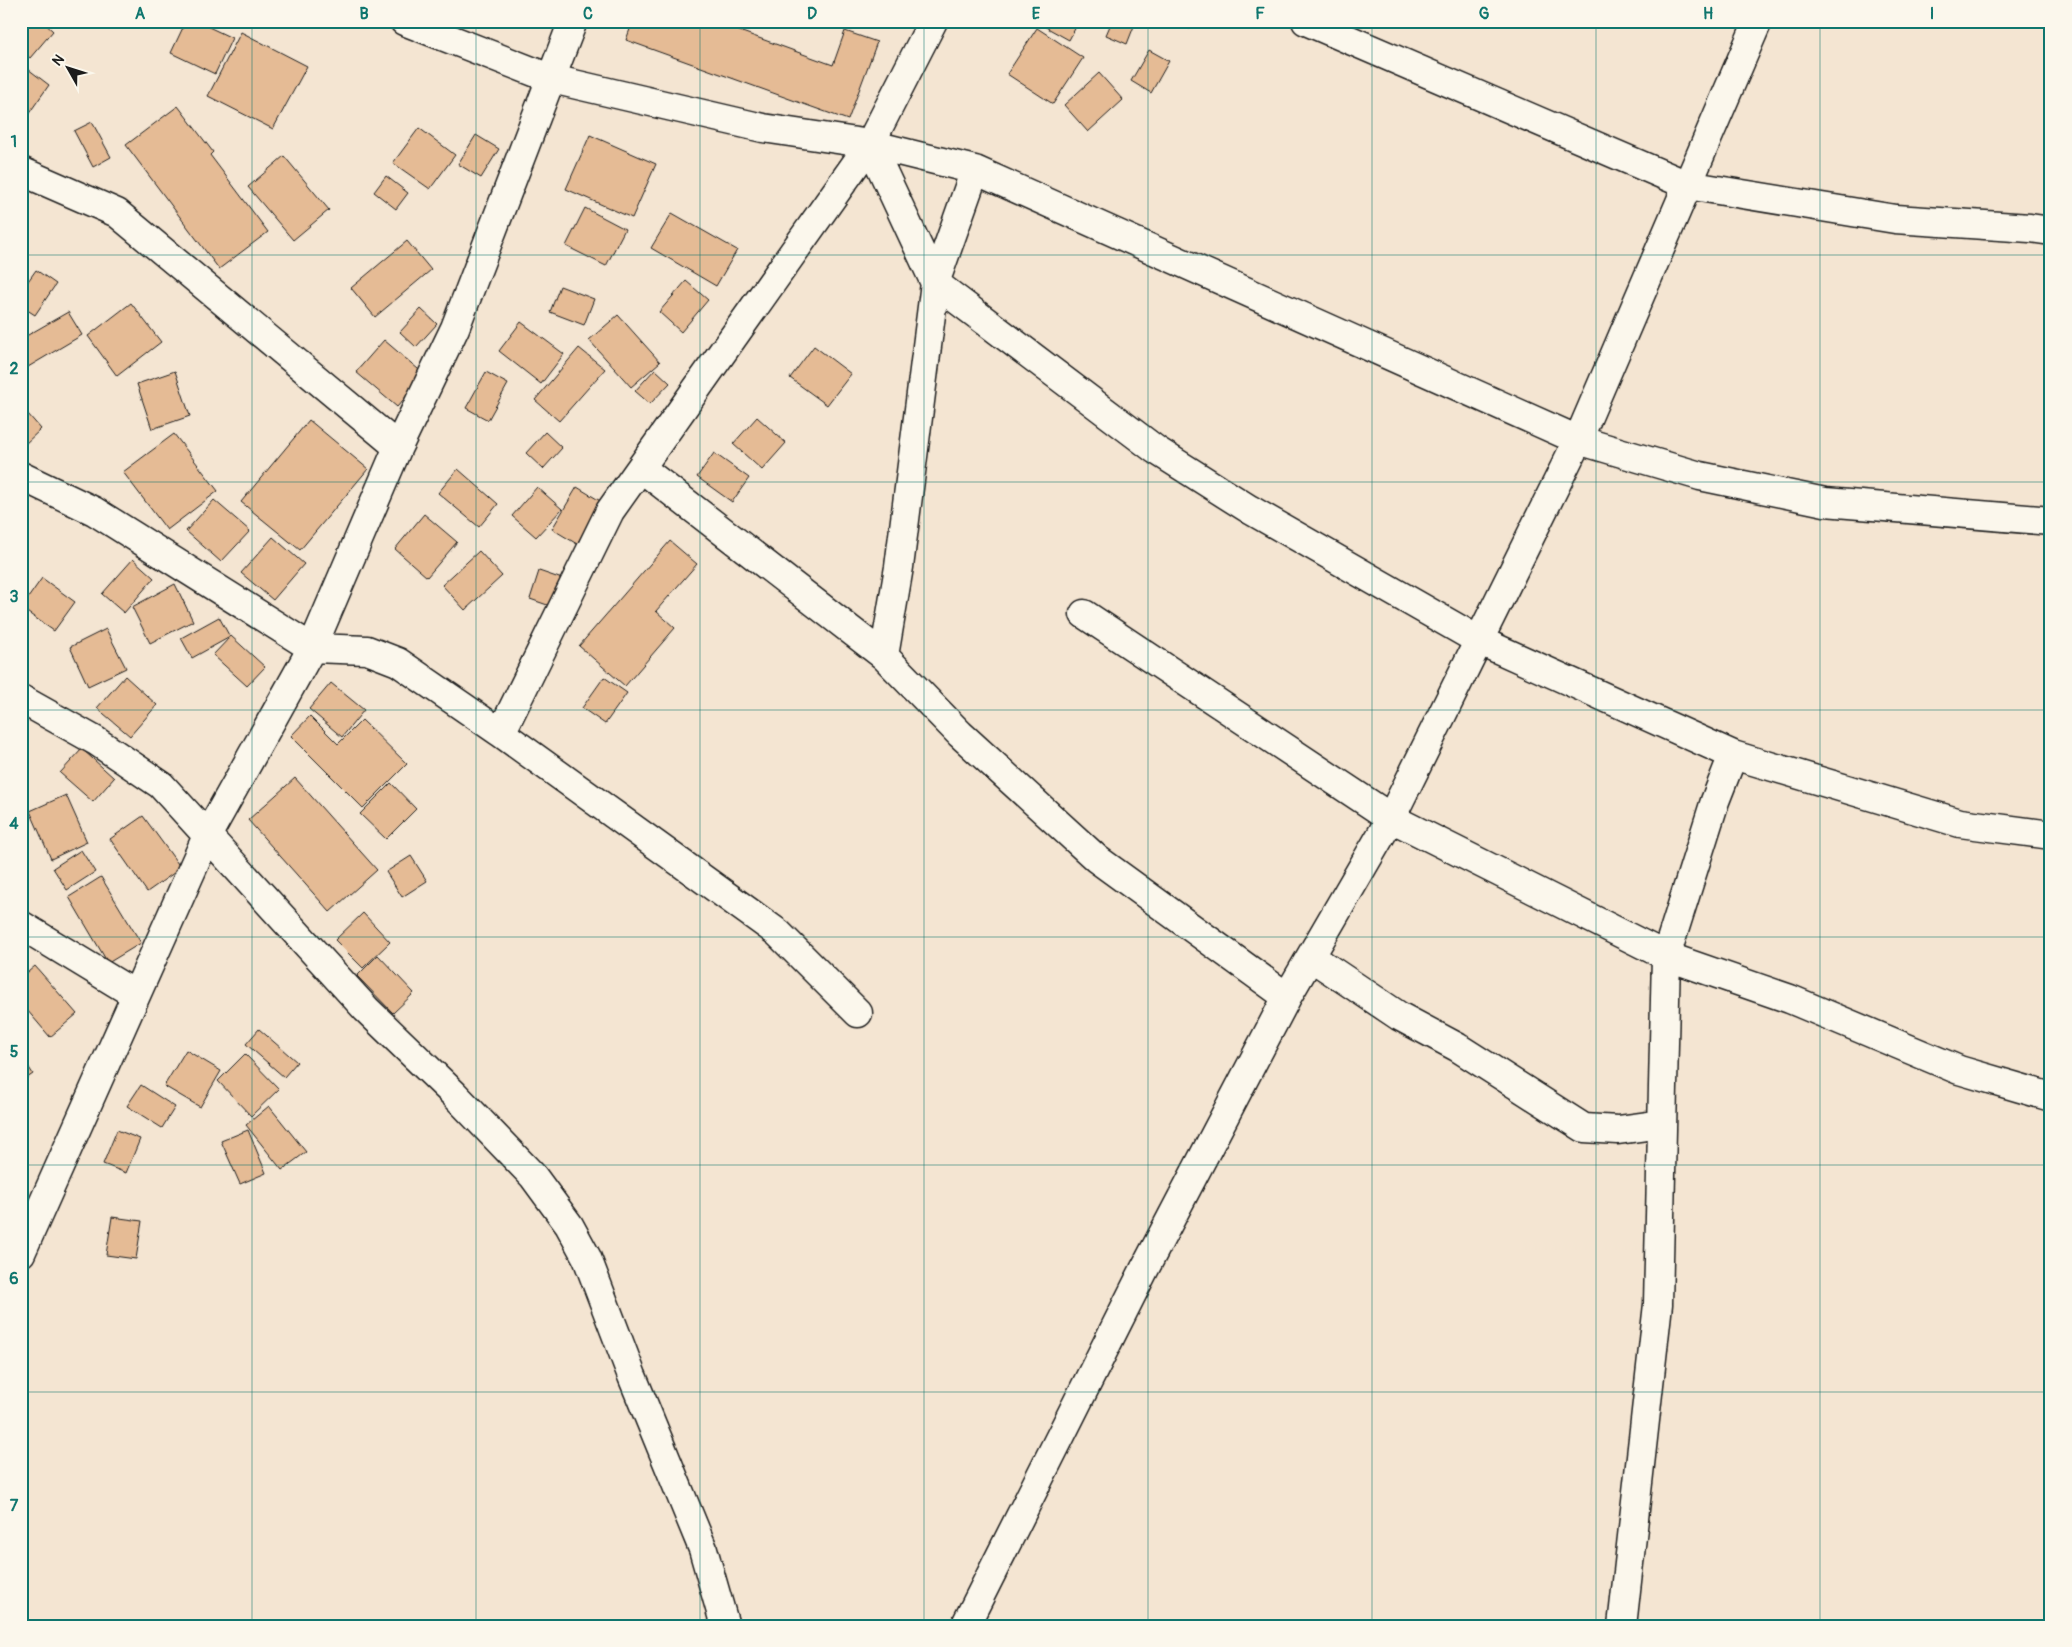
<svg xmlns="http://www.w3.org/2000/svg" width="2072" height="1647" font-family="Pangolin,sans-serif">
  <rect width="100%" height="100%" fill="#f4e5d2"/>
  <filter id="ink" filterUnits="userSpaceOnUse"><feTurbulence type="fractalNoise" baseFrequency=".02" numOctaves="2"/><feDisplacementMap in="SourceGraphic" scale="10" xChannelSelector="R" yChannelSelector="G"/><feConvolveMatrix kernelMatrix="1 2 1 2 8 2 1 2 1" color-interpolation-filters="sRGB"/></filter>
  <g filter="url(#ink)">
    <path fill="#e5bb95" stroke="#1c1c1c" d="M 27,21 L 42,21 L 53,31 L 30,58 L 21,51 L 21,28 Z
      M 186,21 L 196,21 L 232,38 L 215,74 L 171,53 Z
      M 633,21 L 737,21 L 734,29 L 833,65 L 845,31 L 877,42 L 848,120 L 626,40 Z
      M 1044,21 L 1079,21 L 1069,40 L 1042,25 Z
      M 1112,21 L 1136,21 L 1127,44 L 1106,35 Z
      M 1176,21 L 1194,21 L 1190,29 Z
      M 1037,28 L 1083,58 L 1053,104 L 1007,74 Z
      M 241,32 L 307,66 L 273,129 L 208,96 Z
      M 1149,50 L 1169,61 L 1151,93 L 1131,81 Z
      M 28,69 L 49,85 L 25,119 L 21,116 L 21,79 Z
      M 1099,73 L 1123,100 L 1088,132 L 1064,105 Z
      M 178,106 L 213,152 L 210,155 L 268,232 L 219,269 L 126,145 Z
      M 92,122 L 111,157 L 93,167 L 74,131 Z
      M 419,128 L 455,155 L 430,189 L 393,163 Z
      M 476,135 L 499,149 L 481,178 L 458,164 Z
      M 590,135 L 656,164 L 632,218 L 566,189 Z
      M 284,156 L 329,210 L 293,240 L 248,187 Z
      M 386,176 L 408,193 L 396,209 L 374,192 Z
      M 585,208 L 625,229 L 606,266 L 566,246 Z
      M 672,213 L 737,250 L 716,286 L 651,248 Z
      M 407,241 L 431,270 L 375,317 L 351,288 Z
      M 36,270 L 56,284 L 35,315 L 21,306 L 21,291 Z
      M 686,281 L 708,300 L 681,332 L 659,312 Z
      M 560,286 L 594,299 L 584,325 L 550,312 Z
      M 131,303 L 161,342 L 117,376 L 88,336 Z
      M 421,309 L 437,324 L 416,347 L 400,332 Z
      M 68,312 L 82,335 L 28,367 L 21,355 L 21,339 Z
      M 618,315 L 660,362 L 631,387 L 589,340 Z
      M 521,322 L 564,354 L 541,384 L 499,351 Z
      M 384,340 L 425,375 L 397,407 L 356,372 Z
      M 814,346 L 851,374 L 827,405 L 790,378 Z
      M 579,348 L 605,369 L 559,421 L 535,400 Z
      M 655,369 L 670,383 L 650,404 L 635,391 Z
      M 175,371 L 190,416 L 152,429 L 137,384 Z
      M 486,372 L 508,384 L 488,420 L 466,408 Z
      M 21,406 L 41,429 L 24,445 L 21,442 Z
      M 757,417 L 786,443 L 762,470 L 733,444 Z
      M 309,420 L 368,469 L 300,550 L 241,502 Z
      M 545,432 L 562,448 L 543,469 L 526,453 Z
      M 174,434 L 218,491 L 167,530 L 123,472 Z
      M 714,453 L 749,478 L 732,502 L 697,477 Z
      M 458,469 L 498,504 L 479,527 L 438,493 Z
      M 537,487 L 562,509 L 536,537 L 512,516 Z
      M 577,487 L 602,502 L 577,544 L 552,529 Z
      M 214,500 L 250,531 L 221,562 L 186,531 Z
      M 424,514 L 457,542 L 427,577 L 395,549 Z
      M 273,537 L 304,564 L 273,600 L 241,573 Z
      M 670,541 L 697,564 L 656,611 L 675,628 L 625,686 L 579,646 Z
      M 479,551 L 502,576 L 465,610 L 442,585 Z
      M 133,559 L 154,578 L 124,613 L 102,594 Z
      M 539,571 L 568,581 L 559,609 L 530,599 Z
      M 42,578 L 75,602 L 54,631 L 21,608 Z
      M 175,584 L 193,621 L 150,643 L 132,607 Z
      M 219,617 L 230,637 L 192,658 L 181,638 Z
      M 106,629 L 126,668 L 88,686 L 70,647 Z
      M 231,636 L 265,667 L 247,686 L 213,655 Z
      M 125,676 L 157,705 L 130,736 L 97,708 Z
      M 604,677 L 627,693 L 605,724 L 582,708 Z
      M 331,683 L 364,710 L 342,737 L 309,709 Z
      M 310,716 L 338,744 L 362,720 L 407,764 L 363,808 L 291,736 Z
      M 82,749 L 114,778 L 93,802 L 60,773 Z
      M 295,778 L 377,870 L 330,912 L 248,820 Z
      M 391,783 L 416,809 L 386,839 L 360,814 Z
      M 66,795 L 87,842 L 51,859 L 30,811 Z
      M 143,816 L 181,868 L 147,892 L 110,839 Z
      M 81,850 L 95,872 L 67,890 L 53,868 Z
      M 411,856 L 427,881 L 402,897 L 386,872 Z
      M 101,877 L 141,943 L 108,963 L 69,897 Z
      M 363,913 L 390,942 L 363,968 L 335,940 Z
      M 378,955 L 414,993 L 393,1013 L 357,976 Z
      M 35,966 L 77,1014 L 50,1037 L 21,1003 L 21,978 Z
      M 259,1029 L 297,1062 L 284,1077 L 246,1044 Z
      M 186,1050 L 221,1071 L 200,1107 L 164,1086 Z
      M 245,1054 L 279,1089 L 251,1116 L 218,1081 Z
      M 21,1055 L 33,1074 L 21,1082 Z
      M 141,1085 L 175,1107 L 162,1128 L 127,1106 Z
      M 269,1106 L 306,1152 L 282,1170 L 246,1125 Z
      M 117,1130 L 140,1139 L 126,1173 L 103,1164 Z
      M 248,1130 L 266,1173 L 240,1184 L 221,1141 Z
      M 112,1217 L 142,1221 L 136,1259 L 106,1255 Z"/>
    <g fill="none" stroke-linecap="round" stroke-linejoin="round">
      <defs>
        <path id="minor" d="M 404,21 L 552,79 L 763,128 L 870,144 L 975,170 L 1578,440 L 1700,476 L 1825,502 L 2051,521
          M 1306,21 L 1687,185 L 1895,219 L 2030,228 L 2051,231
          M 870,144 L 935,283 L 1156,450 L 1249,509 L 1478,640 L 1733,755 L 1960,823 L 2051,835
          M 975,170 L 935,283 L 899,567 L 884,656 L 960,734 L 1097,859 L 1287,997
          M 21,171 L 117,213 L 398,447
          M 641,468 L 884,656
          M 21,476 L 94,511 L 312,648 L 367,650 L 398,662 L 501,733 L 610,511 L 870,144 L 933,21
          M 1084,614 L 1391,818 L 1666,956 L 1790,999 L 1959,1070 L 2051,1097
          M 21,699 L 96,741 L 161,785 L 366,1009 L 454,1094 L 533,1176 L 569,1225 L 587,1258 L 632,1376 L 703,1549 L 725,1626
          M 501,733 L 778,933 L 858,1013
          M 21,925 L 136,995
          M 1311,957 L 1399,1016 L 1457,1047 L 1584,1128 L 1618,1130 L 1662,1124
          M 21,1253 L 207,836 L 312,648 L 398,447 L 455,328 L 573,21
          M 965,1626 L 1144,1270 L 1287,997 L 1391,818 L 1578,440 L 1758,21
          M 1622,1626 L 1658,1304 L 1666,956 L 1715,801 L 1733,755"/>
      </defs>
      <use href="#minor" stroke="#1c1c1c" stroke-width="31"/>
      <use href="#minor" stroke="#fbf7ec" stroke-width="28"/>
    </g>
  </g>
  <path fill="none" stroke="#0f766e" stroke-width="1" stroke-opacity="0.55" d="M 252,21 L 252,1626M 476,21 L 476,1626M 700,21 L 700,1626M 924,21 L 924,1626M 1148,21 L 1148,1626M 1372,21 L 1372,1626M 1596,21 L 1596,1626M 1820,21 L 1820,1626M 21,255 L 2051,255M 21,482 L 2051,482M 21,710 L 2051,710M 21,937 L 2051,937M 21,1165 L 2051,1165M 21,1392 L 2051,1392"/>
  <rect width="2072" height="1647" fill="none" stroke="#fbf7ec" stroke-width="55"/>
  <g transform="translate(68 68) rotate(309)" stroke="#fbf7ec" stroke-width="4" paint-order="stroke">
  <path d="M0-4L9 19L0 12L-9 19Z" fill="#1c1c1c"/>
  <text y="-8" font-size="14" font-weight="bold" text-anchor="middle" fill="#1c1c1c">N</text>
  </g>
  <rect x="28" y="28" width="2016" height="1592" fill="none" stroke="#0f766e" stroke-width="2"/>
  <g font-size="16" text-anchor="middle" font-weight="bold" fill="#0f766e">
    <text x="140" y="19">A</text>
    <text x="364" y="19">B</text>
    <text x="588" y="19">C</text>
    <text x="812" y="19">D</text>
    <text x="1036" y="19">E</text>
    <text x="1260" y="19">F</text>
    <text x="1484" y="19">G</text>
    <text x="1708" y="19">H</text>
    <text x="1932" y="19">I</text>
    <text x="14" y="147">1</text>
    <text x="14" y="374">2</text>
    <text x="14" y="602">3</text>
    <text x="14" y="829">4</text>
    <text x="14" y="1057">5</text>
    <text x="14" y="1284">6</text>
    <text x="14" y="1511">7</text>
  </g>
</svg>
